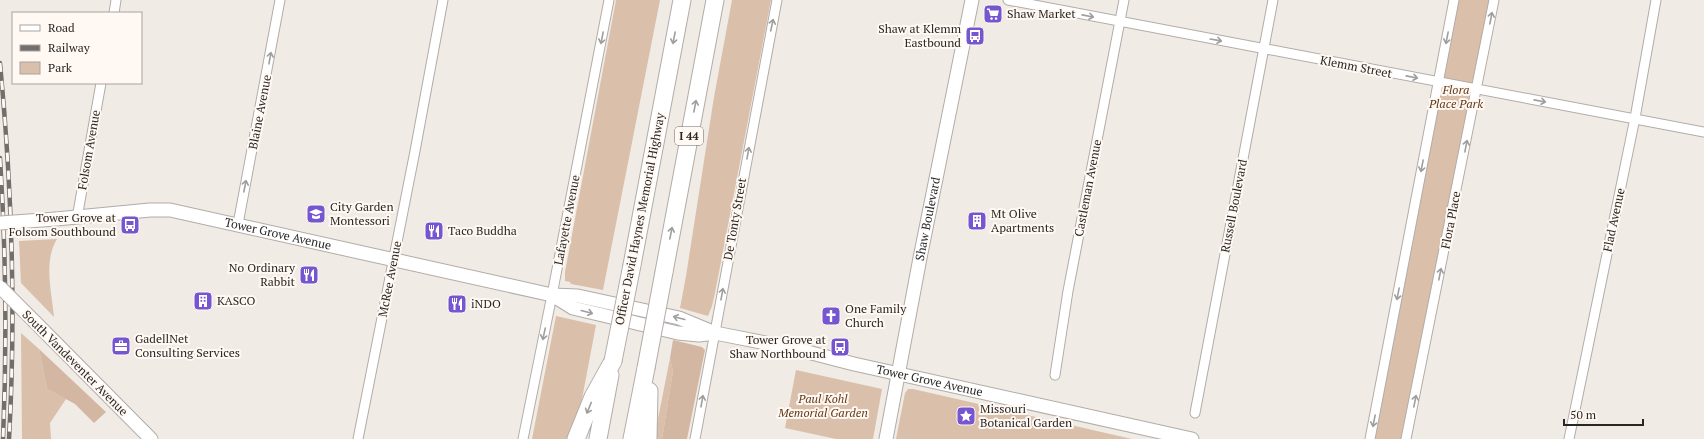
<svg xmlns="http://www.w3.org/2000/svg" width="1704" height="439" font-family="'PT Serif',serif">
  <rect width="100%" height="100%" fill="#f1ebe6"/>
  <path fill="#dabfaa" d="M 616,0 L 660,0 L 603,290 L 571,284 L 570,282 L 565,281 L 565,272 Z
    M 732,0 L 771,0 L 715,293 L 712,306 L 708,316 L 680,308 L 686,276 L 714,97 Z
    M 1454,0 L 1494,0 L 1406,439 L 1370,439 Z
    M 57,239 C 43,262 52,293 54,317 L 21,283 L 19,241 Z
    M 556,316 L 596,325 L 582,399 L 570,439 L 532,439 Z
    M 21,333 L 39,349 L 47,389 L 66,399 L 50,423 L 51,439 L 22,439 Z
    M 670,358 L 673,371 L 662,439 L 654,439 Z
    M 796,370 L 882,389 L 873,439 L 836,439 L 785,428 Z
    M 908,389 L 913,389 L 1132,439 L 896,439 L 905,393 Z"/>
  <path fill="#d3b7a2" d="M 673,340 L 702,347 L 705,350 L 687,439 L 662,439 L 673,371 L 670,358 Z
    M 39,349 L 106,412 L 94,423 L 75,404 L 47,389 Z"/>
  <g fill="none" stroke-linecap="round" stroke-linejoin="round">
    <defs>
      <path id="street" d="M 1008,0 L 1704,132
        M 114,13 L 116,0
        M 77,218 L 101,83
        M 238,224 L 280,0
        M 1055,375 L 1068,291 L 1124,0
        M 1195,413 L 1273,0
        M 358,439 L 415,151 L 443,0
        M 523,439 L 552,295 L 609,0
        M 695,439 L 777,0
        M 1370,439 L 1454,0
        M 1406,439 L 1494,0
        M 1569,439 L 1635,118 L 1656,0"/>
      <g id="secondary">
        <path id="s1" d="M 56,219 L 150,210 L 170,210 L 552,295 L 578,296 L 679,318 L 715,333 L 796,349 L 854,364 L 1192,439"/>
        <path d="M 552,295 L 573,308 L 678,333 L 699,335 L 715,333"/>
        <path d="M 35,322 L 151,439"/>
        <path id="s2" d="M 886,439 L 920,258 L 972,0"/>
      </g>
      <path id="highway" d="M 632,265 L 682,0
        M 664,272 L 715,0
        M 576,439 L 593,397 L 613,361
        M 598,439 L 610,375
        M 632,439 L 646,368
        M 648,439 L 649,391"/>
    </defs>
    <use href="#street" stroke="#b2aca8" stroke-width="11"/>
    <use href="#secondary" stroke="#b2aca8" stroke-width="15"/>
    <use href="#highway" stroke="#b2aca8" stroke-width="19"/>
    <use href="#street" stroke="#fff" stroke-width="9"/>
    <use href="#secondary" stroke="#fff" stroke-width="13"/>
    <use href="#highway" stroke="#fff" stroke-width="17"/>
    <defs>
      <path id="rail" d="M 0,63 C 12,188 16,314 9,439
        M 0,158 C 6,252 7,346 3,439"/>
    </defs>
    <use href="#rail" stroke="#726e6b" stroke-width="4.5"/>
    <use href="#rail" stroke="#fff8f3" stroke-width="3" stroke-dasharray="9" stroke-linecap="butt"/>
    <defs>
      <path id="secondary-bridge" d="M 0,223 L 56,219
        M 0,287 L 35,322"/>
      <path id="highway-bridge" d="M 613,361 L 632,265
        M 646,368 L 664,272"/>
    </defs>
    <use href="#secondary-bridge" stroke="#b2aca8" stroke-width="15" stroke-linecap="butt"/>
    <use href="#highway-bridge" stroke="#b2aca8" stroke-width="19" stroke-linecap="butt"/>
    <use href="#secondary-bridge" stroke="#fff" stroke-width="13"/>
    <use href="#highway-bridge" stroke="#fff" stroke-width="17"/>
  </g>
  <defs><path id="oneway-shaft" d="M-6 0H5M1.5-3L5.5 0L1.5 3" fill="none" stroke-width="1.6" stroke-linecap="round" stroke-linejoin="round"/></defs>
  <g stroke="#9f9e9d">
    <use href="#oneway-shaft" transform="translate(1088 16) rotate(11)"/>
    <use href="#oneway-shaft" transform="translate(1491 18) rotate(-79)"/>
    <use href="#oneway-shaft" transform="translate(772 25) rotate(-78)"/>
    <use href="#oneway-shaft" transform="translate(602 38) rotate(101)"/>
    <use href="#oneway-shaft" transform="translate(674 38) rotate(101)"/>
    <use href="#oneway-shaft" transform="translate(1447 38) rotate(101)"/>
    <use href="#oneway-shaft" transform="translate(1216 40) rotate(10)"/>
    <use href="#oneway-shaft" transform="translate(270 58) rotate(-80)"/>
    <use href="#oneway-shaft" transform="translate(1412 77) rotate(11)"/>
    <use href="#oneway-shaft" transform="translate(1540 101) rotate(11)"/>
    <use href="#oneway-shaft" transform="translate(695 106) rotate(-79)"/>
    <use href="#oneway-shaft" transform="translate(1466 146) rotate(-79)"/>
    <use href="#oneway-shaft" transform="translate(748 153) rotate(-80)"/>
    <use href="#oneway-shaft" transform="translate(1422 166) rotate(101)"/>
    <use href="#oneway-shaft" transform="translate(245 186) rotate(-79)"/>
    <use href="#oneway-shaft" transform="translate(671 233) rotate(-79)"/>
    <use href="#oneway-shaft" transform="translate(1440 274) rotate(-79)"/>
    <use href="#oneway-shaft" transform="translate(722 294) rotate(-80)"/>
    <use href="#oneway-shaft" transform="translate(1398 294) rotate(101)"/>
    <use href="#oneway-shaft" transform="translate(587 312) rotate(15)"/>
    <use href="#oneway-shaft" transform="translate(679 318) rotate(-165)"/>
    <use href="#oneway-shaft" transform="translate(544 334) rotate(102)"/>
    <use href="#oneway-shaft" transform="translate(702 401) rotate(-80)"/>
    <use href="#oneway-shaft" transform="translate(1415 401) rotate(-79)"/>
    <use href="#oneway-shaft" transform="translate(589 408) rotate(112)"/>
    <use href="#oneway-shaft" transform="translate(1374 421) rotate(101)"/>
  </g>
  <defs>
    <symbol id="supermarket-square" viewBox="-11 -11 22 22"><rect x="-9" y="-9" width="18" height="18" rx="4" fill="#7556d0" stroke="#fff8f3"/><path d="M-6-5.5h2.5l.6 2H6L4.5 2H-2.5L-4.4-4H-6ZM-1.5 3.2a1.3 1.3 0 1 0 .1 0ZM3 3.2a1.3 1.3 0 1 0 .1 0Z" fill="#fff"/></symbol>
    <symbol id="bus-square" viewBox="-11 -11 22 22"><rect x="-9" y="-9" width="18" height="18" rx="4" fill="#7556d0" stroke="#fff8f3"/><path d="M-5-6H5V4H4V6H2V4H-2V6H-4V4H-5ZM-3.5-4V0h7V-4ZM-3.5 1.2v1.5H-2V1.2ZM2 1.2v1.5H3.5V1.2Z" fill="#fff"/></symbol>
    <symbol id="school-square" viewBox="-11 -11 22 22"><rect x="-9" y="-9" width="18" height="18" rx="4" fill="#7556d0" stroke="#fff8f3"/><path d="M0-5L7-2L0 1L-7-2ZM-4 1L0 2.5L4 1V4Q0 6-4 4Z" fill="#fff"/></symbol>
    <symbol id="building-square" viewBox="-11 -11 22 22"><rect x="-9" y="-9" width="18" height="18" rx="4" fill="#7556d0" stroke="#fff8f3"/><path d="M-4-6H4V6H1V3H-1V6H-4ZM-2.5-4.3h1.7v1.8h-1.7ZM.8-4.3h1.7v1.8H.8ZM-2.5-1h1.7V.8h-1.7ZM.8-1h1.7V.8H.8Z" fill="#fff"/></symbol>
    <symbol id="restaurant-square" viewBox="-11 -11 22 22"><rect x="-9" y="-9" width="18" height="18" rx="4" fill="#7556d0" stroke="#fff8f3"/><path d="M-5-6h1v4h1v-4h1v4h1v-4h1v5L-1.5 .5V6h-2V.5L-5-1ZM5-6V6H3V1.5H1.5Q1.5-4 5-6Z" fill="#fff"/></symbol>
    <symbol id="church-square" viewBox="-11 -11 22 22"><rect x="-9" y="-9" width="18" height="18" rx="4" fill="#7556d0" stroke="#fff8f3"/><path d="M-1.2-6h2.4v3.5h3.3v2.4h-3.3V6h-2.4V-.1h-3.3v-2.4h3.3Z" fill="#fff"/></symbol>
    <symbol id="office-square" viewBox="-11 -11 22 22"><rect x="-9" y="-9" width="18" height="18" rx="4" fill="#7556d0" stroke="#fff8f3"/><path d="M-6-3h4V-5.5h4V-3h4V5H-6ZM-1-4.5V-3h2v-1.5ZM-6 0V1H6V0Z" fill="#fff"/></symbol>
    <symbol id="sight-square" viewBox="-11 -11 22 22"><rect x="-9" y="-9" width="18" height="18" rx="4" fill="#7556d0" stroke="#fff8f3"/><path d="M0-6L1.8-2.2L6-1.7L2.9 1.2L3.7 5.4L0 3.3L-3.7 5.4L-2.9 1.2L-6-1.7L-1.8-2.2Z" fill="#fff"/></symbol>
  </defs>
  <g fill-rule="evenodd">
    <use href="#supermarket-square" x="982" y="3" width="22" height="22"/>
    <use href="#bus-square" x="964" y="25" width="22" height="22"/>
    <use href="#school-square" x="305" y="203" width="22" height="22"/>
    <use href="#building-square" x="966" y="210" width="22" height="22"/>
    <use href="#bus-square" x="119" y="214" width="22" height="22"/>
    <use href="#restaurant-square" x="423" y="220" width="22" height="22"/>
    <use href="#restaurant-square" x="298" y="264" width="22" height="22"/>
    <use href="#building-square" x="192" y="290" width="22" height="22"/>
    <use href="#restaurant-square" x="446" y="293" width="22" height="22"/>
    <use href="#church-square" x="820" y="305" width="22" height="22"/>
    <use href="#office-square" x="110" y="335" width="22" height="22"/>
    <use href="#bus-square" x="829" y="336" width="22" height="22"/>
    <use href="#sight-square" x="955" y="405" width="22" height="22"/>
  </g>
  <g text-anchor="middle" stroke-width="4" stroke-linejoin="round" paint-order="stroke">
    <rect fill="#fff8f3" stroke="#696663" stroke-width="1" x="675" y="127" width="28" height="18" rx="3"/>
    <g font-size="11" font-weight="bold" fill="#292725">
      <text x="689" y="140">I 44</text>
    </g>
    <g font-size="12" fill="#292725" stroke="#fff8f3" text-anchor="start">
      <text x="1007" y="18">Shaw Market</text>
      <text x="961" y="33" text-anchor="end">Shaw at Klemm<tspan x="961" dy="14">Eastbound</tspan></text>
      <text x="330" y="211">City Garden<tspan x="330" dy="14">Montessori</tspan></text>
      <text x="991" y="218">Mt Olive<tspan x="991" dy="14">Apartments</tspan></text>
      <text x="116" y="222" text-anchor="end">Tower Grove at<tspan x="116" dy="14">Folsom Southbound</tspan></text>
      <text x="448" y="235">Taco Buddha</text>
      <text x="295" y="272" text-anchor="end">No Ordinary<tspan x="295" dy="14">Rabbit</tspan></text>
      <text x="217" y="305">KASCO</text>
      <text x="471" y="308">iNDO</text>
      <text x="845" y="313">One Family<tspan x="845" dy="14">Church</tspan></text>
      <text x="135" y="343">GadellNet<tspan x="135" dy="14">Consulting Services</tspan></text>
      <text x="826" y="344" text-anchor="end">Tower Grove at<tspan x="826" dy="14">Shaw Northbound</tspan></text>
      <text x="980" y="413">Missouri<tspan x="980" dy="14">Botanical Garden</tspan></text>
    </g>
    <g font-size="12" fill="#292725" stroke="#fff8f3">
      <text transform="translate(1356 67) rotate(11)" y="4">Klemm Street</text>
      <text transform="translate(260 112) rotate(-79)" y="4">Blaine Avenue</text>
      <text transform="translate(89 150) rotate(-80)" y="4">Folsom Avenue</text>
      <text transform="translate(1088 188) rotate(-79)" y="4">Castleman Avenue</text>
      <text transform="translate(1234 206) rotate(-79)" y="4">Russell Boulevard</text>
      <text transform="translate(640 219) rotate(-79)" y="4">Officer David Haynes Memorial Highway</text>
      <text transform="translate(735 219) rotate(-80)" y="4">De Tonty Street</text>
      <text dy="4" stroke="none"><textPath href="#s2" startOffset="224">Shaw Boulevard</textPath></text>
      <text transform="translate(567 220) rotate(-79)" y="4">Lafayette Avenue</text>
      <text transform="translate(1451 220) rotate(-79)" y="4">Flora Place</text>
      <text transform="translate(1614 220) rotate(-78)" y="4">Flad Avenue</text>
      <text dy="4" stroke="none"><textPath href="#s1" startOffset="225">Tower Grove Avenue</textPath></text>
      <text transform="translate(390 279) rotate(-79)" y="4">McRee Avenue</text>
      <text transform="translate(75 363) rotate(45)" y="4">South Vandeventer Avenue</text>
      <text dy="4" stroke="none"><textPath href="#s1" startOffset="894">Tower Grove Avenue</textPath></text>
    </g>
    <g font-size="12" font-style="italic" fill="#623a17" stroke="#fff8f3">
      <text x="1456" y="94">Flora<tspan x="1456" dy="14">Place Park</tspan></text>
      <text x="823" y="403">Paul Kohl<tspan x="823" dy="14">Memorial Garden</tspan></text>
    </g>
  </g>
  <rect x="12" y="12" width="130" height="72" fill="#fff8f3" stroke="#a9a4a1"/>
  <rect x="20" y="25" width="20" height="6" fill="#ffffff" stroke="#a9a4a1"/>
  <text x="48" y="32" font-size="12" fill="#292725">Road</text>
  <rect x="20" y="45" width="20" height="6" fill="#726e6b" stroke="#a9a4a1"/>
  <text x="48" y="52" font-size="12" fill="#292725">Railway</text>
  <rect x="20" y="62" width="20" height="12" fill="#dabfaa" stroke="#a9a4a1"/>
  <text x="48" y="72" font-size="12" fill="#292725">Park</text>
  <path d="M1564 419v6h79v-6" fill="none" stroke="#292725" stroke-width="2"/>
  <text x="1570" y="419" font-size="12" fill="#292725" stroke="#fff8f3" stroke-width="3" paint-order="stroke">50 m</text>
</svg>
